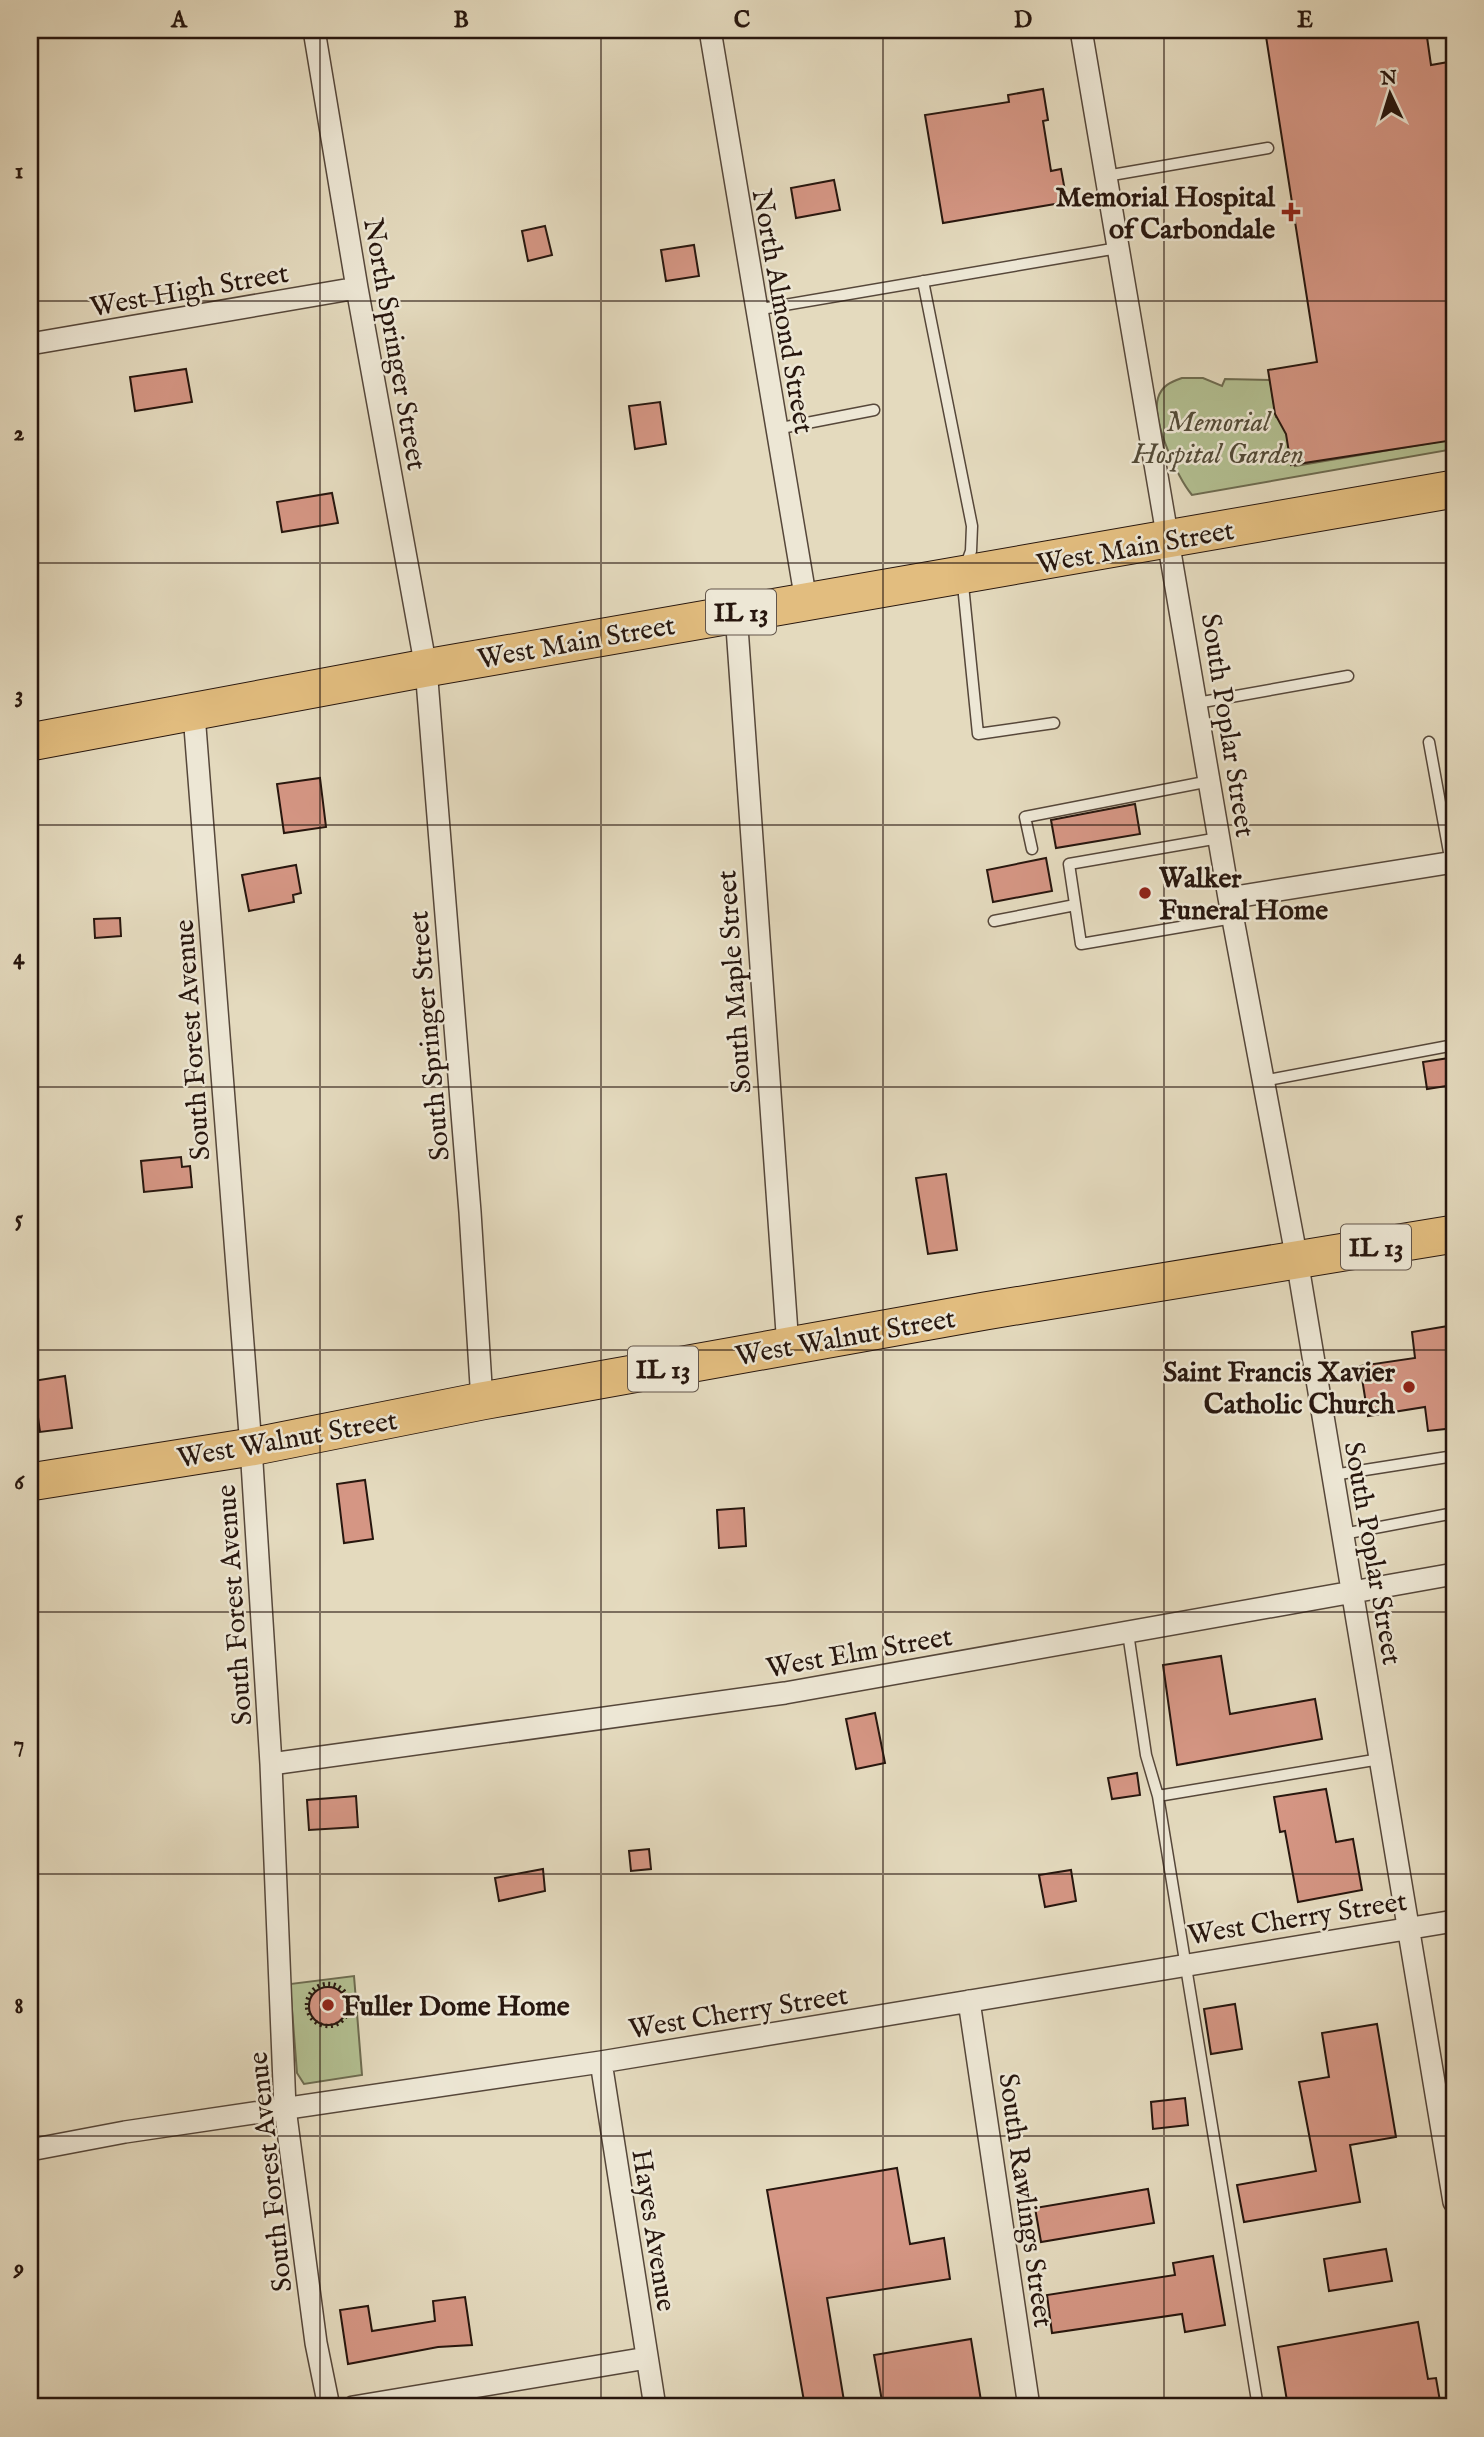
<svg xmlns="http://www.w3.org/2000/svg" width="1484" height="2437" font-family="'IM FELL English',serif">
  <rect width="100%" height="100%" fill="#e4dabe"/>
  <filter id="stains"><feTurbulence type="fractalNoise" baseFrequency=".00286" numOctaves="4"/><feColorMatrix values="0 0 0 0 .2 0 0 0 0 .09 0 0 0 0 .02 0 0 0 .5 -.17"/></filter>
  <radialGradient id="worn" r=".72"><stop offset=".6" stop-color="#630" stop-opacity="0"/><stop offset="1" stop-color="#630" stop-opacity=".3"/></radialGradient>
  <path fill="#b3c092" stroke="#6d6b50" stroke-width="2" fill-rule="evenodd" d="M 1182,378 L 1203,378 L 1222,386 L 1225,379 L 1270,380 L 1276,417 L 1286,417 L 1295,466 L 1454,439 L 1454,449 L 1192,495 C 1178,478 1151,420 1158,398 C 1162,385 1171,382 1182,378 Z
    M 354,1976 L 362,2075 L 304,2084 L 297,2073 L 290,1984 ZM 325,1987 L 335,1988 L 345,1999 L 345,2012 L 332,2024 L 315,2020 L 309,2011 L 311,1996 Z"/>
  <path fill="#d59684" stroke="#27160e" stroke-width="2" d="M 1265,30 L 1426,30 L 1431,65 L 1454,61 L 1454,440 L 1291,465 L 1286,434 L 1275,414 L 1268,370 L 1317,362 Z
    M 1043,89 L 1048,120 L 1043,121 L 1051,171 L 1061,169 L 1067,202 L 943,223 L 925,115 L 1009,102 L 1008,95 Z
    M 834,180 L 840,210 L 796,218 L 791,188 Z
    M 545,226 L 552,255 L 528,261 L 522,231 Z
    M 694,245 L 699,276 L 666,281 L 661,250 Z
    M 186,369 L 192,402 L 135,411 L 130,377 Z
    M 660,402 L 666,444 L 635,449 L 629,406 Z
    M 332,493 L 338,523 L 282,532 L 277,502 Z
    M 320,778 L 326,827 L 284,833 L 277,784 Z
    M 1135,804 L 1140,834 L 1056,848 L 1051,820 Z
    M 1046,858 L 1052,891 L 993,902 L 987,870 Z
    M 296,865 L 301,893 L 293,895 L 294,902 L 249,911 L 242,875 Z
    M 120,918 L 121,936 L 95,938 L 94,919 Z
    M 1449,1058 L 1453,1085 L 1427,1089 L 1423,1062 Z
    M 181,1157 L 182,1167 L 190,1166 L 192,1187 L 144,1192 L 141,1161 Z
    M 946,1174 L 957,1250 L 928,1254 L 916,1178 Z
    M 1454,1325 L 1454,1428 L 1428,1431 L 1425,1407 L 1368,1416 L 1360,1366 L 1415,1358 L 1412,1332 Z
    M 65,1376 L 72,1428 L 40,1432 L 33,1381 Z
    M 365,1480 L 373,1539 L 344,1543 L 337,1484 Z
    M 744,1508 L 746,1546 L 719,1548 L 717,1510 Z
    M 1221,1656 L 1230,1714 L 1315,1699 L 1322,1739 L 1177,1765 L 1163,1665 Z
    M 875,1713 L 885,1763 L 856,1769 L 846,1719 Z
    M 1137,1773 L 1140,1795 L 1112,1799 L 1108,1778 Z
    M 1326,1789 L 1336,1842 L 1353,1839 L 1362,1890 L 1298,1902 L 1285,1831 L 1280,1832 L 1274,1797 Z
    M 356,1796 L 358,1827 L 309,1830 L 307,1800 Z
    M 649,1849 L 651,1869 L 631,1871 L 629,1851 Z
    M 543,1869 L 545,1891 L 499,1901 L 495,1878 Z
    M 1071,1870 L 1076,1901 L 1045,1907 L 1039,1875 Z
    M309 2006a19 19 0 1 1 38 0a19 19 0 1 1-38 0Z
    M 1235,2004 L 1242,2049 L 1211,2054 L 1204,2009 Z
    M 1377,2024 L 1396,2137 L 1350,2145 L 1360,2202 L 1244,2222 L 1237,2185 L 1316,2171 L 1299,2082 L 1329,2077 L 1322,2033 Z
    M 1185,2098 L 1188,2125 L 1153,2129 L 1151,2102 Z
    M 897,2168 L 910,2244 L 944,2238 L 950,2279 L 827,2298 L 845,2407 L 805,2407 L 767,2190 Z
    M 1148,2189 L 1154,2223 L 1041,2242 L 1035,2208 Z
    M 1386,2249 L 1392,2281 L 1329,2291 L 1324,2259 Z
    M 1213,2256 L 1225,2325 L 1185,2332 L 1182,2314 L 1052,2333 L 1047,2295 L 1175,2275 L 1173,2263 Z
    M 465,2297 L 472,2345 L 438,2347 L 348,2364 L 340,2310 L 368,2306 L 372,2331 L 435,2321 L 433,2301 Z
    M 1418,2322 L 1428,2379 L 1436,2378 L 1441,2407 L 1288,2407 L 1278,2347 Z
    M 971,2339 L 982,2407 L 883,2407 L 874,2355 Z"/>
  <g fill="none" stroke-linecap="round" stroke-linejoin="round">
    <defs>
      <path id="lane" d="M 1106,176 L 1268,148
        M 923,281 L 972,526 L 971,551 L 962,575 L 978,734 L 1054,723
        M 755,310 L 1118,248
        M 776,429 L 874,410
        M 1197,703 L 1348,676
        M 1429,742 L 1451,863
        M 1219,838 L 1069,864 L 1081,944 L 1233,918
        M 1032,849 L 1025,817 L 1210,781
        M 994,921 L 1075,905
        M 1263,1081 L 1454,1045
        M 1333,1475 L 1454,1456
        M 1343,1534 L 1454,1513
        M 1128,1633 L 1146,1755 L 1158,1796 L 1258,2407
        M 1158,1796 L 1380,1759"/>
      <path id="street" d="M 314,30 L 357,288 L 426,668 L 470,1212 L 482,1401
        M 710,30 L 806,601
        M 1081,30 L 1229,898 L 1297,1260 L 1454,2202
        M 30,344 L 357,288
        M 736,613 L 788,1347
        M 194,714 L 251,1447 L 271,1764 L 285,2108 L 316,2343 L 329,2407
        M 1229,898 L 1454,862
        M 271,1764 L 785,1693 L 1454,1574
        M 969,2001 L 1029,2407
        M 601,2062 L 655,2407
        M 30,2150 L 125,2132 L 601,2062 L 1454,1921
        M 353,2407 L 647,2358"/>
      <path id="highway" d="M 30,742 L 426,668 L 1454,489
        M 30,1482 L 251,1447 L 482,1401 L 985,1311 L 1454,1234"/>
    </defs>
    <use href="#lane" stroke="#56473a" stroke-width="13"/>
    <use href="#street" stroke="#56473a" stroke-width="24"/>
    <use href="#highway" stroke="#27160e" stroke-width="39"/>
    <path stroke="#27160e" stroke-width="4.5" stroke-dasharray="2 3.5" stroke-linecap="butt" d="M307 2005a21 21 0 1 1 42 0a21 21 0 1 1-42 0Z"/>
    <use href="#lane" stroke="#ede7d5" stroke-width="10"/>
    <use href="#street" stroke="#ede7d5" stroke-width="21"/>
    <use href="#highway" stroke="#e2bd7f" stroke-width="37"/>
  </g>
  <path fill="none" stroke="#27160e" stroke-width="2" stroke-opacity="0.55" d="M 320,30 L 320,2407M 601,30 L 601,2407M 883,30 L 883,2407M 1164,30 L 1164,2407M 30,301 L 1454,301M 30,563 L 1454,563M 30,825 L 1454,825M 30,1087 L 1454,1087M 30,1350 L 1454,1350M 30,1612 L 1454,1612M 30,1874 L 1454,1874M 30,2136 L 1454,2136"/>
  <g fill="#8f2418" stroke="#ede7d5" stroke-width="2.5">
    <path d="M1287.5 201.5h7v7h7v7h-7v7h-7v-7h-7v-7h7z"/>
    <circle cx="1145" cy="893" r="7"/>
    <circle cx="1409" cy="1387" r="7"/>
    <circle cx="328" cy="2005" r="7"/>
  </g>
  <g text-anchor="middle" stroke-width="5" stroke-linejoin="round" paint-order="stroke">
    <g fill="#ede7d5" stroke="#62554a" stroke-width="2">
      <rect x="706" y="589.5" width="70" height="45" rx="5"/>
      <rect x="1341" y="1224.5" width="70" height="45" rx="5"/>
      <rect x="628" y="1346.5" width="70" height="45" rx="5"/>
    </g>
    <g font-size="26" font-weight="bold" fill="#27160e">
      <text x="741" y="621">IL 13</text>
      <text x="1376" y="1256">IL 13</text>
      <text x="663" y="1378">IL 13</text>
    </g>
    <g font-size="28" font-weight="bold" fill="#27160e" stroke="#ede7d5" text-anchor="end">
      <text x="1275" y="206">Memorial Hospital<tspan x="1275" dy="32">of Carbondale</tspan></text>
      <text x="1159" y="887" text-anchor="start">Walker<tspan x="1159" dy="32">Funeral Home</tspan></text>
      <text x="1395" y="1381">Saint Francis Xavier<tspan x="1395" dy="32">Catholic Church</tspan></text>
      <text x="342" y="2015" text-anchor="start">Fuller Dome Home</text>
    </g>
    <g font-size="28" fill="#27160e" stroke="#ede7d5">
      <text transform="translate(189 289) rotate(-10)" y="10">West High Street</text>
      <text transform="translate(784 311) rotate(80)" y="10">North Almond Street</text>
      <text transform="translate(396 344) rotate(80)" y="10">North Springer Street</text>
      <text transform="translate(1135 546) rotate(-10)" y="10">West Main Street</text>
      <text transform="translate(576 641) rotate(-10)" y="10">West Main Street</text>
      <text transform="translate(1229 725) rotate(81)" y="10">South Poplar Street</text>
      <text transform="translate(733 982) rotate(-94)" y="10">South Maple Street</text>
      <text transform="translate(428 1036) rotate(-95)" y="10">South Springer Street</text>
      <text transform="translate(191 1040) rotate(-94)" y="10">South Forest Avenue</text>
      <text transform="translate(845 1336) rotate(-10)" y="10">West Walnut Street</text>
      <text transform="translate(287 1438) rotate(-10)" y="10">West Walnut Street</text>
      <text transform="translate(1374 1553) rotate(80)" y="10">South Poplar Street</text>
      <text transform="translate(233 1605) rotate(-94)" y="10">South Forest Avenue</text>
      <text transform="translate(859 1651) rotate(-10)" y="10">West Elm Street</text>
      <text transform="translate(1297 1917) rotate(-9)" y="10">West Cherry Street</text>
      <text transform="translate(738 2011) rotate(-9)" y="10">West Cherry Street</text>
      <text transform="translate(269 2172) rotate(-96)" y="10">South Forest Avenue</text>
      <text transform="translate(1027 2200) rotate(82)" y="10">South Rawlings Street</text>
      <text transform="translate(655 2230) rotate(81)" y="10">Hayes Avenue</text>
    </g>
    <g font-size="28" font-style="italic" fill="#514936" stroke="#ede7d5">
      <text x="1218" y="431">Memorial<tspan x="1218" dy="32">Hospital Garden</tspan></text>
    </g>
  </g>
  <rect width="1484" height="2437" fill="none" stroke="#e4dabe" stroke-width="77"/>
  <g transform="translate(1390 94) rotate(356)" stroke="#ede7d5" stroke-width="5" paint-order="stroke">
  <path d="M0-5L12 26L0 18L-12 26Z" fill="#27160e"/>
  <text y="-10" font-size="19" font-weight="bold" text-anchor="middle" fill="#27160e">N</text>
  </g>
  <rect x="38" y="38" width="1408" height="2360" fill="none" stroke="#27160e" stroke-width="2.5"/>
  <g font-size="23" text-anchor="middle" font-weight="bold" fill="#27160e">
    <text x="179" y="27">A</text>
    <text x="461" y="27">B</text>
    <text x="742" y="27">C</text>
    <text x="1023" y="27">D</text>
    <text x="1305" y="27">E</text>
    <text x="19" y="178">1</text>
    <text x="19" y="440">2</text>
    <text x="19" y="702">3</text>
    <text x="19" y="964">4</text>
    <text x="19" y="1226">5</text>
    <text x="19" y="1489">6</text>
    <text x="19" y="1751">7</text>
    <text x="19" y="2013">8</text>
    <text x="19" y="2275">9</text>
  </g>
  <rect width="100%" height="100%" filter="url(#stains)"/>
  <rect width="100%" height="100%" fill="url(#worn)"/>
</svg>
